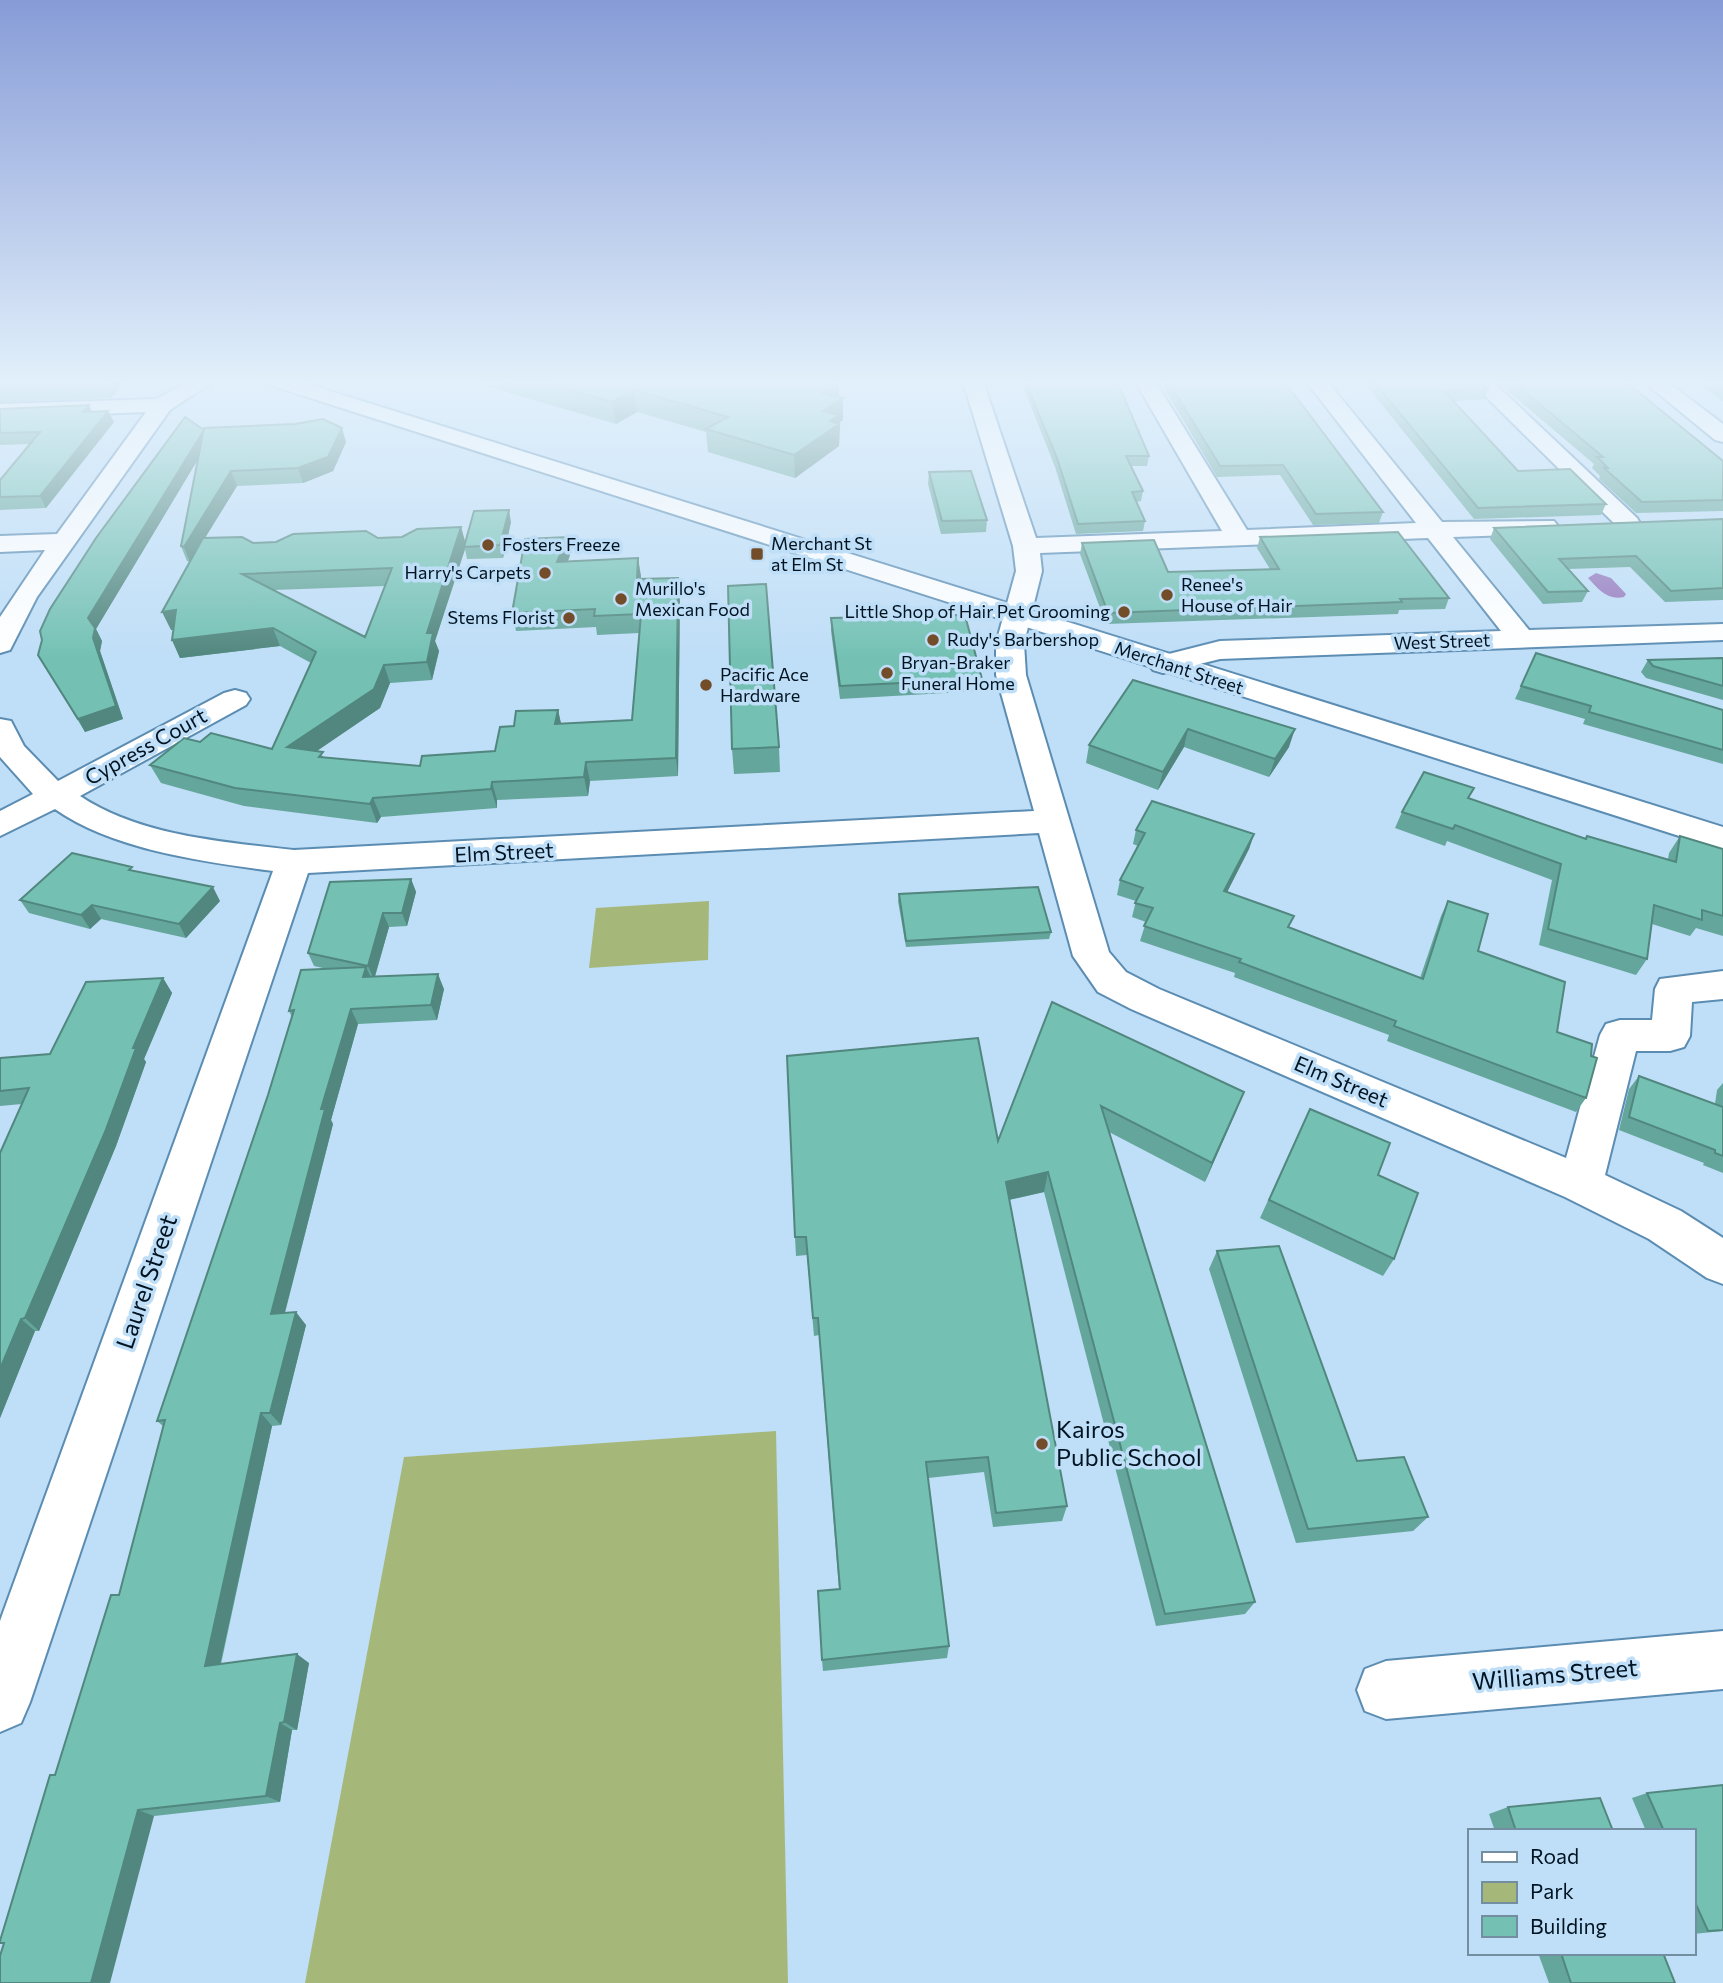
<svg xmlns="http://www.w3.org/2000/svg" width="1723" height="1983" font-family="Commissioner,sans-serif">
  <rect width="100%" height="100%" fill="#bfdef7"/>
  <path fill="#a5b87a" d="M 709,901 L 708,960 L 589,968 L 596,908 Z
    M 776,1431 L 788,1983 L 305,1983 L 404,1457 Z"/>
  <path fill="#9579bd" d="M 1596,573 L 1611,578 L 1626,594 L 1624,597 C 1608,601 1598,589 1588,578 Z"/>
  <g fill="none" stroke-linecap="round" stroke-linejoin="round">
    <defs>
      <path id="minor" d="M 189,381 L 214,381 L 170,410 L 37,597 L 10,650 L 0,653 L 0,617 L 45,550 L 0,552 L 0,536 L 57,534 L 146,412 L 0,418 L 0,404 L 157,399 Z
        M 963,381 L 983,381 L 1036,538 L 1222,531 L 1135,381 L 1155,381 L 1247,530 L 1416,523 L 1306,381 L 1327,381 L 1442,522 L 1554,521 L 1558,526 L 1554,531 L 1545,534 L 1453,537 L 1529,630 L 1723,624 L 1723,640 L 1220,659 L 1163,673 L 1153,670 L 1148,664 L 1153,658 L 1220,641 L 1501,631 L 1428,538 L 1040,553 L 1042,571 L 1024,643 L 1026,675 L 1109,952 L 1126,972 L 1159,989 L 1566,1158 L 1600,1035 L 1606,1024 L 1620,1020 L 1652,1020 L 1655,989 L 1660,979 L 1723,971 L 1723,999 L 1692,1002 L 1690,1036 L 1684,1047 L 1670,1051 L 1636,1051 L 1605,1175 L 1681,1211 L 1723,1238 L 1723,1284 L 1707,1278 L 1649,1239 L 1565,1197 L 1131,1009 L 1098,992 L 1073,956 L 1039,833 L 308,873 L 30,1702 L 21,1723 L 0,1732 L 0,1621 L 273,871 C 205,862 113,850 55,809 L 0,836 L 0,811 L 33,794 L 0,757 L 0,719 L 11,721 L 24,746 L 58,781 L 224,693 L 235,690 L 246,693 L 250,699 L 246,705 L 80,796 C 140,836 224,842 294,850 L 1034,811 L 996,675 L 996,643 L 1016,571 L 1013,546 Z
        M 1470,381 L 1492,381 L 1637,518 L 1640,523 L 1637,528 L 1619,528 Z
        M 1643,381 L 1666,381 L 1723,424 L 1723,442 L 1715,440 Z
        M 1723,1631 L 1723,1689 L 1386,1719 L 1365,1711 L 1357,1690 L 1365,1669 L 1386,1661 Z"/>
      <path id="major" d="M 267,381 L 298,381 L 1723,827 L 1723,850 L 270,385 Z"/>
    </defs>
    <use href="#minor" stroke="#5b8cb2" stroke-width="4"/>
    <use href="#major" stroke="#5b8cb2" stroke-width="4"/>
    <use href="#minor" fill="#fff" fill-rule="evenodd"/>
    <use href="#major" fill="#fff" fill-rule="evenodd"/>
  </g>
  <path fill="#64a69b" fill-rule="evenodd" d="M 0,381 L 126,381 L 111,398 L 0,402 Z
    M 469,381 L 831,381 L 839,397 L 843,420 L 840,422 L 839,446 L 795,478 L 708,452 L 706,432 L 637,412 L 616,424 Z
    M 1021,381 L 1117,381 L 1149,456 L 1147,466 L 1131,466 L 1143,491 L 1141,501 L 1136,502 L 1145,521 L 1143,531 L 1076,534 L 1055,467 Z
    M 1160,381 L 1284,381 L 1383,512 L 1379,523 L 1313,525 L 1280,475 L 1217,477 Z
    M 1361,381 L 1480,381 L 1488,389 L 1485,399 L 1453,401 L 1518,471 L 1606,504 L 1601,515 L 1474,519 L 1374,395 Z
    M 1496,381 L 1625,381 L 1723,461 L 1723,511 L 1636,513 L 1599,479 L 1600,476 L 1592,468 L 1594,464 Z
    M 1696,381 L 1723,381 L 1723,401 Z
    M 0,409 L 92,411 L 114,422 L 46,508 L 0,510 L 0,480 L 30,444 L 0,445 Z
    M 204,430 L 346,442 L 333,471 L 303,483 L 237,486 L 205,538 L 253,543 L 378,538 L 402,537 L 461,527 L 465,542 L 511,522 L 503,558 L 467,559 L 465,549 L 435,641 L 439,651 L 432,680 L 390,683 L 380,708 L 316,751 L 325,758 L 420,766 L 495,751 L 514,726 L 558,710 L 561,724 L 632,720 L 639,633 L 597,635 L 596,627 L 516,631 L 512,613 L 570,555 L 568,561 L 638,558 L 641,579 L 678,578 L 680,595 L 678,776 L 590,781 L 588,796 L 497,800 L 497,808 L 381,817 L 377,823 L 244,806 L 161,783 L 150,765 L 200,742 L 272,749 L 311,663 L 280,646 L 180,658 L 172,640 L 173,630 L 171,630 L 190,562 L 187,561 L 181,546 L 198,459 L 96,629 L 102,641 L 100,651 L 123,719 L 85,732 L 38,655 ZM 385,586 L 365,637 L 274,590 Z
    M 929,472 L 987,520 L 986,532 L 941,534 L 928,484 Z
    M 1723,519 L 1723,600 L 1665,602 L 1630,567 L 1568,569 L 1588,591 L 1582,602 L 1543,604 L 1490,539 L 1494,528 Z
    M 1260,537 L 1449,598 L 1445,609 L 1399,610 L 1398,614 L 1106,624 L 1080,554 L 1082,543 L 1168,572 L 1270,569 L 1257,548 Z
    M 831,618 L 982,679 L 981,691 L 840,699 L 831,631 Z
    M 1536,653 L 1723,710 L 1723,764 L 1583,724 L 1585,719 L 1515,699 Z
    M 1723,658 L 1723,700 L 1646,678 L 1641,672 L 1648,660 Z
    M 1133,680 L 1289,747 L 1269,777 L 1184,747 L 1158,790 L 1086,763 L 1089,745 Z
    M 779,747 L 780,772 L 734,774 L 732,749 Z
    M 1469,799 L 1585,839 L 1587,836 L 1668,859 L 1669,853 L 1680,836 L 1723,849 L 1723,936 L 1696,928 L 1690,936 L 1652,924 L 1647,959 L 1636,975 L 1539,945 L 1552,880 L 1447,841 L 1445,846 L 1395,828 L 1402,812 Z
    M 1136,830 L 1254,834 L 1249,849 L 1227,892 L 1289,928 L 1420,978 L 1441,916 L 1448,901 L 1478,951 L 1557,1032 L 1586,1098 L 1576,1112 L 1387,1041 L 1389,1035 L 1234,977 L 1235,973 L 1140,941 L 1146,922 L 1132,917 L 1136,901 L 1117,895 L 1120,880 L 1138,846 L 1133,844 Z
    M 134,871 L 220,901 L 186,938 L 101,919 L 90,929 L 29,913 L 20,900 Z
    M 411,879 L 416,892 L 407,926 L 389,927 L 375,977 L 444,989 L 437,1020 L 358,1024 L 331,1120 L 333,1124 L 285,1313 L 306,1325 L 281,1425 L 272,1426 L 221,1664 L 309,1663 L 297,1730 L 292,1730 L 280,1802 L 154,1816 L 4,1944 L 0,1943 L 55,1775 L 119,1595 L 163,1426 L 157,1421 L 268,1095 L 292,1017 L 289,1011 L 327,969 L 314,966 L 308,953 Z
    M 899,894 L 1051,932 L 1049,939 L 906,947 L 898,901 Z
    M 163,978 L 172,993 L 144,1059 L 146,1062 L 116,1146 L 39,1331 L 35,1331 L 0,1418 L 0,1153 L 22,1104 L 0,1106 L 0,1058 L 50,1054 Z
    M 1052,1002 L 1244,1092 L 1205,1182 L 1109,1132 L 1255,1602 L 1245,1614 L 1156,1626 L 1044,1192 L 1009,1200 L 1067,1506 L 1062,1521 L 993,1527 L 984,1472 L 928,1478 L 949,1646 L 947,1658 L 823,1671 L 822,1660 L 839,1589 L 819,1335 L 814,1336 L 807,1255 L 796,1256 L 795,1237 L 998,1141 Z
    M 1639,1076 L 1715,1104 L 1717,1090 L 1723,1083 L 1723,1173 L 1703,1165 L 1704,1163 L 1619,1130 L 1629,1089 Z
    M 1310,1109 L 1378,1175 L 1394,1259 L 1383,1276 L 1260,1218 Z
    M 1217,1251 L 1357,1461 L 1428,1517 L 1413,1531 L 1296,1543 L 1209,1269 Z
    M 1723,1785 L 1723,1931 L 1693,1934 L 1693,1831 L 1646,1831 L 1632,1798 L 1647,1793 Z
    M 1508,1807 L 1613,1831 L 1495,1831 L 1489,1814 Z
    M 1538,1953 L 1663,1953 L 1675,1983 L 1549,1983 Z"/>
  <path fill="#51877e" d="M 110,381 L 126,381 L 111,398 L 106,386 Z
    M 839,383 L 839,400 L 843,398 L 843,420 L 840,422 L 839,446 L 795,478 L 794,455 L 823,393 Z
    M 634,390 L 637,412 L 616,424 L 612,402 Z
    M 89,405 L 95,417 L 83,412 Z
    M 108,411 L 114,422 L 46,508 L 40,496 Z
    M 342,428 L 346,442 L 333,471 L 303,483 L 298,468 Z
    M 204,430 L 209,441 L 96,629 L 102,641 L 100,651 L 123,719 L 85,732 L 78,719 L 93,638 L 88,618 Z
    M 231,471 L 237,486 L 190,562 L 184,547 Z
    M 509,510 L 511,522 L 503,558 L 500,545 Z
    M 461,527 L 466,545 L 464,547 L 465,549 L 435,641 L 439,651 L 432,680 L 427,662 L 427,633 Z
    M 567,537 L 570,555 L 561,579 L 557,562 Z
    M 638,558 L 641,576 L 640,597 L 637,579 Z
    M 678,578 L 680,595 L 678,776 L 676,758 Z
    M 176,610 L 184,628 L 171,630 L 162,612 Z
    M 273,628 L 280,646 L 180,658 L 172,640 Z
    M 384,665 L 390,683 L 380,708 L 295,766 L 287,747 Z
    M 558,710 L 562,728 L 555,724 Z
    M 1188,729 L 1184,747 L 1158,790 L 1163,772 Z
    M 1295,729 L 1289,747 L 1269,777 L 1275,759 Z
    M 586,762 L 590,781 L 588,796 L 584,777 Z
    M 492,782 L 497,800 L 497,808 L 491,789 Z
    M 373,798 L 381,817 L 377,823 L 370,804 Z
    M 1254,834 L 1249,849 L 1220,906 L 1224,891 Z
    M 411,879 L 416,892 L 407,926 L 402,913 Z
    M 213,887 L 220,901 L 186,938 L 179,924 Z
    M 92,905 L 101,919 L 90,929 L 81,915 Z
    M 383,913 L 389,927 L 374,979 L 368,966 Z
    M 366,967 L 373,982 L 363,977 Z
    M 438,974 L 444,989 L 437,1020 L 431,1005 Z
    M 163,978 L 172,993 L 144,1059 L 146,1062 L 116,1146 L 39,1331 L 25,1318 L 133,1048 Z
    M 351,1009 L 358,1024 L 331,1120 L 333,1124 L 281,1327 L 271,1314 L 321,1109 Z
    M 1244,1092 L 1236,1112 L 1205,1182 L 1212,1163 Z
    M 1048,1172 L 1044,1192 L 1003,1201 L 1006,1182 Z
    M 296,1312 L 306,1325 L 281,1425 L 270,1413 Z
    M 21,1319 L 35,1331 L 0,1418 L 0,1369 Z
    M 261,1413 L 272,1426 L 218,1674 L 205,1666 Z
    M 297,1654 L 309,1663 L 297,1730 L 284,1722 Z
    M 280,1723 L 292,1730 L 280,1802 L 266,1796 Z
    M 138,1810 L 154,1816 L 110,1983 L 91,1983 Z"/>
  <path fill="#74c1b4" stroke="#51877e" stroke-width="2" fill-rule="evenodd" d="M 0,381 L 110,381 L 106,386 L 0,390 Z
    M 538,381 L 831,381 L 839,383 L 823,393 L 843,398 L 823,411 L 839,415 L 830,421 L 839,424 L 794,455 L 706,429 L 728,417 L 634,390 L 612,402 Z
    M 1025,381 L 1117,381 L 1149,456 L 1126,456 L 1143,491 L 1132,492 L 1145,521 L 1078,524 L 1057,458 Z
    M 1168,381 L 1284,381 L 1383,512 L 1316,514 L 1283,465 L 1220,466 Z
    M 1373,381 L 1480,381 L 1488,389 L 1444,391 L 1518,471 L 1570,469 L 1606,504 L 1478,508 Z
    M 1512,381 L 1625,381 L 1723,461 L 1723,500 L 1642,502 L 1604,468 L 1608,468 L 1597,457 L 1603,457 Z
    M 1712,381 L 1723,381 L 1723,389 Z
    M 89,405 L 83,412 L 108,411 L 40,496 L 0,497 L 0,480 L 40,432 L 0,433 L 0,409 Z
    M 185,417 L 204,430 L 88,618 L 95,628 L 93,638 L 116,706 L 78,719 L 38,655 L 42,640 L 40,631 L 50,609 L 96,538 Z
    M 323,419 L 342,428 L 328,457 L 298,468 L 231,471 L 184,547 L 181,546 L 204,428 L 295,424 Z
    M 971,471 L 987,520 L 942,521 L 929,472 Z
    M 509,510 L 500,545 L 464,547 L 474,511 Z
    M 1723,519 L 1723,588 L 1671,591 L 1636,556 L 1559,559 L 1588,591 L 1548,592 L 1494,528 Z
    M 461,527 L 427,633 L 433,633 L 427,662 L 384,665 L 374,689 L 287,747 L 323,752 L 319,757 L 420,766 L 422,756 L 495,751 L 500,727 L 514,726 L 516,711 L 558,710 L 555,724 L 632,720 L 641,614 L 594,616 L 595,609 L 512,613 L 525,539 L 567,537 L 557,562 L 638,558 L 637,579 L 678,578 L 676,758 L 586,762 L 584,777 L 492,782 L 491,789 L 373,798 L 370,804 L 235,788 L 150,765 L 184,738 L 200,742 L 211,733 L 272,749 L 316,652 L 273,628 L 172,640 L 176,610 L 162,612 L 203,538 L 242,537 L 253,543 L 276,542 L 293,534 L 366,531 L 378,538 L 402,537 L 417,529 ZM 392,568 L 365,637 L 242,574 Z
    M 1398,532 L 1449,598 L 1400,599 L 1402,602 L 1108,613 L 1082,543 L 1154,540 L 1168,572 L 1279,569 L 1260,537 Z
    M 766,584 L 779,747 L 732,749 L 728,586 Z
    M 956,615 L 966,619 L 982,679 L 840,686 L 831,618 Z
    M 1536,653 L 1723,710 L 1723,750 L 1589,712 L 1591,706 L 1521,686 Z
    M 1723,658 L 1723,686 L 1653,666 L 1648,660 Z
    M 1133,680 L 1295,729 L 1275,759 L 1188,729 L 1163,772 L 1089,745 Z
    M 1424,772 L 1474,788 L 1468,798 L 1586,839 L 1587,836 L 1676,862 L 1680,836 L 1723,849 L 1723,916 L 1702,910 L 1702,920 L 1654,905 L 1647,959 L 1548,929 L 1561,864 L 1455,825 L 1453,829 L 1402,812 Z
    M 1152,801 L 1254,834 L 1224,891 L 1294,916 L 1288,927 L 1423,979 L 1448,901 L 1488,914 L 1478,951 L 1565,982 L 1557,1032 L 1592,1044 L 1591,1056 L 1597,1058 L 1586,1098 L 1394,1026 L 1396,1021 L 1239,962 L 1241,959 L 1144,926 L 1153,908 L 1135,903 L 1143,888 L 1120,880 L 1145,833 L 1136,830 Z
    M 72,853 L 132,867 L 129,870 L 213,887 L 179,924 L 92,905 L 81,915 L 20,900 Z
    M 411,879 L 402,913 L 383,913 L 368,966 L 308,953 L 330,882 Z
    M 1038,887 L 1051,932 L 906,941 L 899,894 Z
    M 366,967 L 363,977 L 438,974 L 431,1005 L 351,1009 L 321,1109 L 325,1109 L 271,1314 L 296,1312 L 270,1413 L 261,1413 L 205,1666 L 297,1654 L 284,1722 L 280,1723 L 266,1796 L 138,1810 L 91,1983 L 0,1983 L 0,1956 L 4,1943 L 0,1943 L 0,1941 L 50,1775 L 55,1775 L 111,1595 L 119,1595 L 165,1420 L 157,1421 L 268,1095 L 294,1010 L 289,1011 L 301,970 Z
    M 163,978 L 133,1048 L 136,1048 L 105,1132 L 25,1318 L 21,1319 L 0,1369 L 0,1153 L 29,1088 L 0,1091 L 0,1058 L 50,1054 L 86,982 Z
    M 1052,1002 L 1244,1092 L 1212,1163 L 1101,1106 L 1255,1602 L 1165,1614 L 1048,1172 L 1006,1182 L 1067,1506 L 996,1513 L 988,1457 L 926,1462 L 949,1646 L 822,1660 L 818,1591 L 840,1589 L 818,1318 L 813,1318 L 806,1237 L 795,1237 L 787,1056 L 978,1038 L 998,1141 Z
    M 1639,1076 L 1723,1107 L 1723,1156 L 1715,1153 L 1715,1150 L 1629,1117 Z
    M 1310,1109 L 1390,1143 L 1378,1175 L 1418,1193 L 1394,1259 L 1269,1200 Z
    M 1279,1246 L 1357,1461 L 1404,1457 L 1428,1517 L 1308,1529 L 1217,1251 Z
    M 1723,1785 L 1723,1930 L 1708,1931 L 1693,1898 L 1693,1831 L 1664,1831 L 1647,1793 Z
    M 1600,1798 L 1613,1831 L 1516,1831 L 1508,1807 Z
    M 1561,1953 L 1663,1953 L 1675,1983 L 1571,1983 Z"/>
  <linearGradient id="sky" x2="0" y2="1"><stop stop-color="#879cd7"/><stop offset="0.58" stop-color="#e2f0fb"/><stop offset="1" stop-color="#e2f0fb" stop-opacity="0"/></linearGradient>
  <rect width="1723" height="658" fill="url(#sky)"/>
  <g fill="#734d29" stroke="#bfdef7" stroke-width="2.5">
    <circle cx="488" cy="545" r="7"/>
    <rect x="750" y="547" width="14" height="14" rx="3.5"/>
    <circle cx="545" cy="573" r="7"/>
    <circle cx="1167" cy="595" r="7"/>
    <circle cx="621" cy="599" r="7"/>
    <circle cx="1124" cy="612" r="7"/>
    <circle cx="569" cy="618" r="7"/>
    <circle cx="933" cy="640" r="7"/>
    <circle cx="887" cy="673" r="7"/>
    <circle cx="706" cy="685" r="7"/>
    <circle cx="1042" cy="1444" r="7"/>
  </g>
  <g text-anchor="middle" stroke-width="7" stroke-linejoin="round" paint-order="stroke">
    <g font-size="18" fill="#011321" stroke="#bfdef7" text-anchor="start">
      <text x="771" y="550">Merchant St<tspan x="771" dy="21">at Elm St</tspan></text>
      <text x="502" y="551">Fosters Freeze</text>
      <text x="531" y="579" text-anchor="end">Harry's Carpets</text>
      <text x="1181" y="591">Renee's<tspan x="1181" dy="21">House of Hair</tspan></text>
      <text x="635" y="595">Murillo's<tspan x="635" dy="21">Mexican Food</tspan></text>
      <text x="1110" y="618" text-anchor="end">Little Shop of Hair Pet Grooming</text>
      <text x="555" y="624" text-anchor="end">Stems Florist</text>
      <text x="947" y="646">Rudy's Barbershop</text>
      <text x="901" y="669">Bryan-Braker<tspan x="901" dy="21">Funeral Home</tspan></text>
      <text x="720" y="681">Pacific Ace<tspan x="720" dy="21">Hardware</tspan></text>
    </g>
    <g font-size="18" fill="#011321" stroke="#bfdef7">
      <text transform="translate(1442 642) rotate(-2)" y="6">West Street</text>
      <text transform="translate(1179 668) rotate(18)" y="6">Merchant Street</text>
    </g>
    <g font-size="21" fill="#011321" stroke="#bfdef7">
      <text transform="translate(146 747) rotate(-29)" y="7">Cypress Court</text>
      <text transform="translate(504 853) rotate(-3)" y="7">Elm Street</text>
      <text transform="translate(1341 1082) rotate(23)" y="7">Elm Street</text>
    </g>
    <g font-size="24" fill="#011321" stroke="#bfdef7">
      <text transform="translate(147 1282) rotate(-71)" y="8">Laurel Street</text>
      <text transform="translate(1555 1675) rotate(-5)" y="8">Williams Street</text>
    </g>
    <g font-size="24" fill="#011321" stroke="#bfdef7" text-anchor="start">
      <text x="1056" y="1438">Kairos<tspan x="1056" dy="28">Public School</tspan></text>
    </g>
  </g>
  <rect x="1468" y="1829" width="228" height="126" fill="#bfdef7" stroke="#738da1" stroke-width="2"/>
  <rect x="1482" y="1852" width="35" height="10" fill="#ffffff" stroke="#738da1" stroke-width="2"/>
  <text x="1530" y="1864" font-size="21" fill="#011321">Road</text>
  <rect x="1482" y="1882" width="35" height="21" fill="#a5b87a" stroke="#738da1" stroke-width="2"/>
  <text x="1530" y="1899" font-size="21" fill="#011321">Park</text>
  <rect x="1482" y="1916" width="35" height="21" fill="#74c1b4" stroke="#738da1" stroke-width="2"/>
  <text x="1530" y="1934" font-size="21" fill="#011321">Building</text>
</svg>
